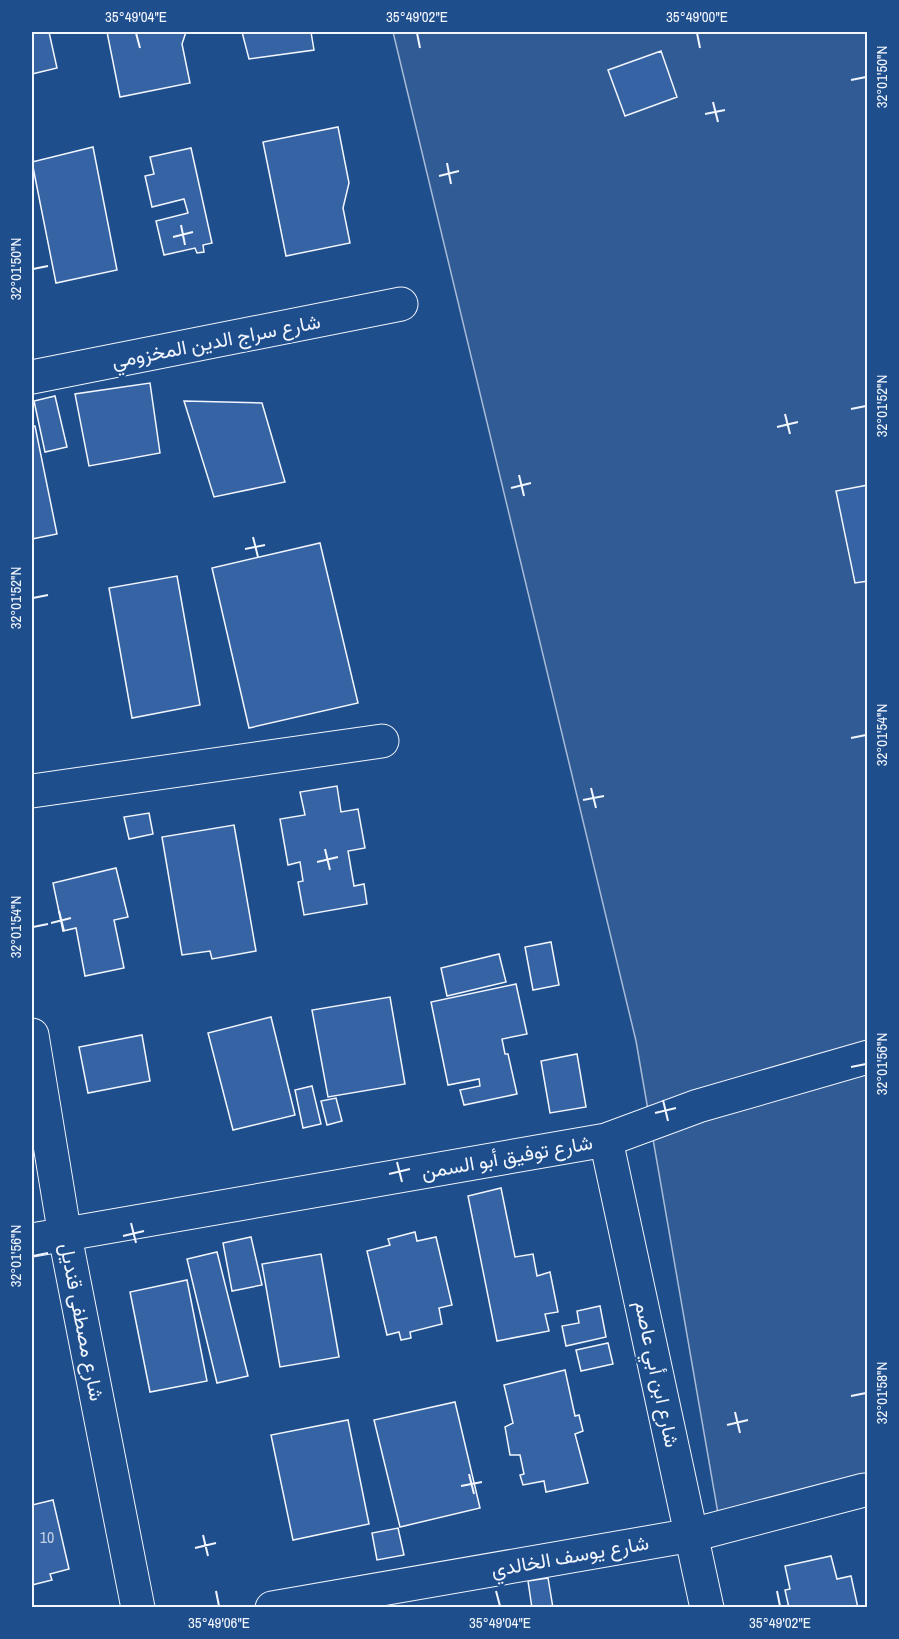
<svg xmlns="http://www.w3.org/2000/svg" width="899" height="1639" font-family="'Archivo Narrow',Vazirmatn,sans-serif">
  <rect width="100%" height="100%" fill="#1f4e8c"/>
  <path fill="#305b95" stroke="#a8bbd7" stroke-width="1.5" d="M 393,32 L 867,32 L 867,1481 L 720,1525 L 636,1041 Z"/>
  <path fill="#3563a3" stroke="#f2f6ff" stroke-width="1.5" d="M 32,32 L 49,32 L 57,68 L 32,74 Z
    M 107,32 L 186,32 L 182,44 L 190,83 L 120,97 Z
    M 242,32 L 311,32 L 314,50 L 249,59 Z
    M 661,51 L 677,97 L 625,116 L 608,70 Z
    M 338,127 L 349,183 L 343,208 L 350,243 L 286,256 L 263,142 Z
    M 93,147 L 117,270 L 56,283 L 32,162 Z
    M 191,148 L 212,243 L 203,245 L 204,252 L 197,253 L 195,248 L 164,255 L 156,221 L 188,213 L 184,199 L 152,207 L 145,176 L 154,174 L 150,157 Z
    M 150,383 L 160,453 L 89,466 L 75,394 Z
    M 55,396 L 67,447 L 45,452 L 34,401 Z
    M 184,401 L 262,403 L 285,482 L 214,497 Z
    M 32,426 L 35,426 L 57,534 L 32,539 Z
    M 868,485 L 868,581 L 855,583 L 836,491 Z
    M 320,543 L 358,703 L 249,728 L 212,568 Z
    M 177,576 L 200,705 L 132,718 L 109,588 Z
    M 337,786 L 341,812 L 358,809 L 365,848 L 348,851 L 354,886 L 364,884 L 367,904 L 304,915 L 298,882 L 303,881 L 300,862 L 288,865 L 280,819 L 305,815 L 300,792 Z
    M 149,813 L 153,834 L 129,839 L 124,817 Z
    M 234,825 L 256,951 L 212,959 L 210,951 L 182,955 L 162,837 Z
    M 116,868 L 128,917 L 114,920 L 124,968 L 85,976 L 76,928 L 63,931 L 53,883 Z
    M 551,942 L 559,985 L 533,990 L 525,947 Z
    M 499,954 L 506,982 L 447,996 L 441,968 Z
    M 516,984 L 527,1034 L 502,1039 L 505,1054 L 508,1054 L 517,1094 L 464,1105 L 460,1090 L 480,1086 L 479,1079 L 448,1085 L 431,1002 Z
    M 390,997 L 405,1084 L 328,1097 L 312,1010 Z
    M 271,1017 L 295,1115 L 233,1130 L 208,1033 Z
    M 142,1035 L 150,1081 L 88,1093 L 79,1047 Z
    M 577,1054 L 586,1107 L 550,1113 L 541,1061 Z
    M 312,1086 L 321,1124 L 303,1128 L 295,1090 Z
    M 336,1098 L 342,1121 L 327,1125 L 321,1101 Z
    M 501,1188 L 515,1257 L 533,1254 L 537,1276 L 550,1272 L 558,1312 L 545,1314 L 549,1331 L 497,1341 L 468,1196 Z
    M 415,1232 L 417,1241 L 436,1237 L 452,1305 L 439,1308 L 442,1324 L 410,1332 L 411,1338 L 401,1340 L 399,1332 L 387,1335 L 367,1251 L 390,1245 L 388,1239 Z
    M 251,1237 L 262,1285 L 232,1291 L 223,1243 Z
    M 217,1252 L 248,1376 L 217,1383 L 187,1259 Z
    M 321,1254 L 339,1357 L 280,1367 L 262,1264 Z
    M 187,1280 L 207,1381 L 150,1392 L 130,1292 Z
    M 600,1306 L 606,1337 L 566,1346 L 562,1326 L 579,1323 L 577,1311 Z
    M 608,1343 L 613,1364 L 581,1371 L 576,1350 Z
    M 565,1370 L 575,1416 L 579,1415 L 583,1431 L 575,1434 L 588,1483 L 546,1492 L 544,1481 L 523,1485 L 520,1475 L 524,1474 L 520,1455 L 510,1455 L 505,1427 L 513,1423 L 504,1385 Z
    M 455,1402 L 480,1508 L 400,1527 L 374,1420 Z
    M 348,1420 L 369,1524 L 293,1540 L 271,1435 Z
    M 53,1500 L 69,1569 L 50,1574 L 52,1580 L 32,1585 L 32,1505 Z
    M 398,1528 L 404,1555 L 377,1560 L 372,1533 Z
    M 831,1556 L 837,1579 L 851,1576 L 858,1608 L 789,1608 L 785,1590 L 790,1589 L 785,1566 Z
    M 548,1578 L 553,1608 L 532,1608 L 528,1581 Z"/>
  <g fill="none" stroke-linecap="round" stroke-linejoin="round">
    <defs>
      <path id="minor" d="M 32,377 L 401,304
        M 32,791 L 382,741
        M 32,1035 L 65,1236 L 138,1608
        M 606,1140 L 707,1608
        M 32,1240 L 606,1140 L 698,1106 L 868,1057
        M 272,1608 L 692,1535 L 864,1490"/>
    </defs>
    <use href="#minor" stroke="#f2f6ff" stroke-width="35"/>
    <use href="#minor" stroke="#1f4e8c" stroke-width="33"/>
  </g>
  <path fill="none" stroke="#f2f6ff" stroke-width="2" d="M 136,33 L 140,48M 417,33 L 420,48M 697,33 L 700,48M 851,80 L 866,77M 713,102 L 718,122M 705,114 L 725,110M 447,163 L 451,184M 439,176 L 459,171M 181,225 L 185,245M 173,237 L 193,232M 33,269 L 48,266M 851,409 L 866,406M 785,414 L 790,434M 777,427 L 798,422M 519,475 L 524,496M 511,488 L 531,483M 253,537 L 258,557M 245,549 L 265,545M 33,598 L 48,595M 851,738 L 866,735M 591,788 L 596,808M 583,800 L 604,796M 325,849 L 330,870M 317,862 L 338,857M 59,911 L 64,931M 51,923 L 71,918M 33,927 L 48,924M 851,1067 L 866,1064M 663,1100 L 668,1121M 655,1113 L 676,1108M 397,1162 L 402,1182M 389,1174 L 410,1169M 131,1223 L 136,1243M 123,1236 L 144,1231M 33,1256 L 48,1253M 851,1396 L 866,1393M 735,1412 L 740,1433M 727,1425 L 748,1420M 469,1474 L 474,1494M 461,1486 L 482,1482M 203,1535 L 208,1556M 195,1548 L 216,1543M 216,1591 L 219,1606M 496,1591 L 500,1606M 777,1591 L 780,1606"/>
  <g text-anchor="middle" stroke-width="4.5" stroke-linejoin="round" paint-order="stroke">
    <g font-size="16" fill="#c3d1e8">
      <text x="47" y="1543">10</text>
    </g>
    <g font-size="20" fill="#f2f6ff" stroke="#1f4e8c">
      <text transform="translate(216 341) rotate(-11)" y="7">شارع سراج الدين المخزومي</text>
      <text transform="translate(507 1157) rotate(-10)" y="7">شارع توفيق أبو السمن</text>
      <text transform="translate(82 1322) rotate(79)" y="7">شارع مصطفى قنديل</text>
      <text transform="translate(657 1374) rotate(78)" y="7">شارع ابن أبي عاصم</text>
      <text transform="translate(570 1556) rotate(-10)" y="7">شارع يوسف الخالدي</text>
    </g>
  </g>
  <rect width="899" height="1639" fill="none" stroke="#1f4e8c" stroke-width="66"/>
  <rect x="33" y="33" width="833" height="1573" fill="none" stroke="#f2f6ff" stroke-width="2"/>
  <g font-size="15" text-anchor="middle" fill="#f2f6ff">
    <text x="136" y="22">35°49'04"E</text>
    <text x="417" y="22">35°49'02"E</text>
    <text x="697" y="22">35°49'00"E</text>
    <text transform="translate(882 77) rotate(-90)" y="5">32°01'50"N</text>
    <text transform="translate(16 269) rotate(-90)" y="5">32°01'50"N</text>
    <text transform="translate(882 406) rotate(-90)" y="5">32°01'52"N</text>
    <text transform="translate(16 598) rotate(-90)" y="5">32°01'52"N</text>
    <text transform="translate(882 735) rotate(-90)" y="5">32°01'54"N</text>
    <text transform="translate(16 927) rotate(-90)" y="5">32°01'54"N</text>
    <text transform="translate(882 1064) rotate(-90)" y="5">32°01'56"N</text>
    <text transform="translate(16 1256) rotate(-90)" y="5">32°01'56"N</text>
    <text transform="translate(882 1393) rotate(-90)" y="5">32°01'58"N</text>
    <text x="219" y="1628">35°49'06"E</text>
    <text x="500" y="1628">35°49'04"E</text>
    <text x="780" y="1628">35°49'02"E</text>
  </g>
</svg>
